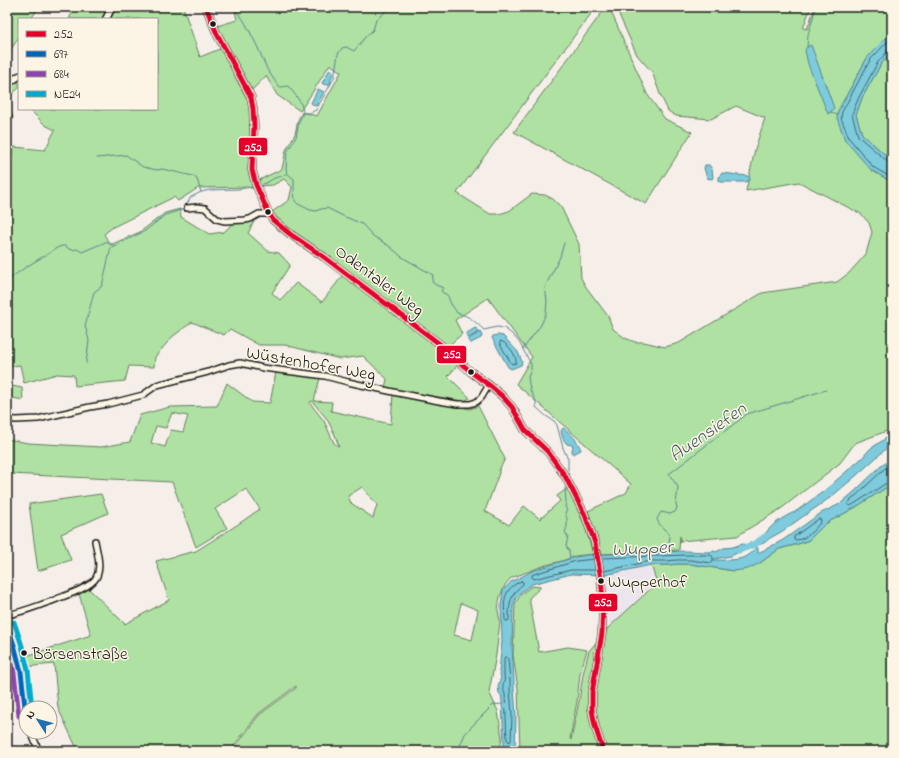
<svg xmlns="http://www.w3.org/2000/svg" width="899" height="758" font-family="'Indie Flower',sans-serif">
  <rect width="100%" height="100%" fill="#f5eee9"/>
  <filter id="ink" filterUnits="userSpaceOnUse"><feTurbulence type="fractalNoise" baseFrequency=".025" numOctaves="2"/><feDisplacementMap in="SourceGraphic" scale="8" xChannelSelector="R" yChannelSelector="G"/><feConvolveMatrix kernelMatrix="1 2 1 2 8 2 1 2 1" color-interpolation-filters="sRGB"/></filter>
  <g filter="url(#ink)">
    <path fill="#ede5ee" d="M 651,565 L 657,583 L 608,628 L 605,575 Z"/>
    <path fill="#aee1a2" stroke="#657e5f" fill-rule="evenodd" d="M 7,7 L 39,7 L 31,19 L 19,19 L 19,37 L 8,54 L 7,54 Z
      M 75,7 L 183,7 L 200,57 L 222,48 L 238,82 L 250,104 L 251,122 L 249,164 L 249,172 L 255,189 L 247,187 L 198,188 L 178,201 L 174,197 L 113,227 L 104,234 L 110,245 L 140,232 L 165,213 L 180,209 L 181,217 L 209,234 L 224,232 L 236,220 L 256,218 L 248,233 L 268,251 L 279,253 L 290,265 L 272,293 L 280,300 L 296,283 L 322,302 L 343,275 L 443,351 L 458,365 L 448,376 L 470,398 L 463,401 L 385,388 L 387,379 L 363,356 L 340,359 L 285,345 L 259,345 L 230,329 L 224,335 L 192,322 L 172,337 L 155,357 L 154,367 L 129,366 L 125,381 L 75,386 L 74,375 L 57,374 L 24,383 L 20,365 L 7,367 L 7,170 L 14,147 L 45,150 L 55,130 L 45,125 L 29,109 L 157,109 L 157,19 L 69,19 Z
      M 234,7 L 596,7 L 457,193 L 490,214 L 499,214 L 509,211 L 532,194 L 545,195 L 553,199 L 561,207 L 579,244 L 581,278 L 586,287 L 608,316 L 613,329 L 625,338 L 635,342 L 644,342 L 665,347 L 679,343 L 762,293 L 837,282 L 849,273 L 866,254 L 872,232 L 869,223 L 861,214 L 799,182 L 746,191 L 755,149 L 765,118 L 736,106 L 711,119 L 676,116 L 668,111 L 660,94 L 652,72 L 637,55 L 620,17 L 617,7 L 811,7 L 803,28 L 807,29 L 815,7 L 892,7 L 892,31 L 867,58 L 838,111 L 871,170 L 892,182 L 892,429 L 855,443 L 840,463 L 782,508 L 737,536 L 680,541 L 680,536 L 679,550 L 602,554 L 598,541 L 588,511 L 626,493 L 631,484 L 516,384 L 532,357 L 488,298 L 455,320 L 462,334 L 448,346 L 278,220 L 272,212 L 289,200 L 292,187 L 284,179 L 273,185 L 259,186 L 257,181 L 282,169 L 286,150 L 295,134 L 298,120 L 302,112 L 317,116 L 341,72 L 330,64 L 312,93 L 300,111 L 277,95 L 266,76 L 252,90 L 217,26 L 237,20 Z
      M 606,7 L 609,7 L 647,94 L 665,119 L 692,132 L 646,204 L 514,132 Z
      M 892,52 L 892,161 L 862,134 L 856,115 L 862,98 L 881,64 Z
      M 19,79 L 19,88 L 7,98 L 7,86 Z
      M 7,100 L 13,118 L 7,122 Z
      M 276,372 L 293,373 L 320,378 L 314,401 L 332,402 L 331,411 L 391,424 L 393,393 L 470,409 L 478,406 L 505,459 L 499,470 L 499,473 L 485,511 L 509,525 L 524,506 L 540,519 L 560,501 L 557,496 L 568,488 L 585,526 L 593,554 L 575,556 L 562,561 L 546,565 L 511,578 L 505,585 L 500,596 L 498,610 L 500,622 L 496,655 L 489,692 L 498,711 L 502,738 L 500,751 L 232,751 L 259,715 L 296,688 L 296,686 L 258,714 L 230,751 L 78,751 L 58,708 L 54,664 L 24,667 L 23,657 L 91,635 L 79,594 L 88,588 L 125,624 L 169,600 L 156,561 L 196,551 L 237,525 L 260,509 L 246,489 L 215,509 L 227,528 L 196,547 L 172,482 L 10,474 L 7,471 L 7,439 L 28,443 L 101,447 L 130,442 L 140,415 L 170,407 L 217,406 L 227,383 L 252,402 L 270,403 ZM 311,401 L 312,401 L 327,419 L 335,435 L 339,447 L 334,443 L 324,421 L 310,403 ZM 172,413 L 188,416 L 183,432 L 171,430 L 165,447 L 151,443 L 156,426 L 166,428 ZM 362,487 L 377,505 L 373,518 L 351,503 L 348,496 ZM 461,603 L 478,610 L 472,640 L 454,635 Z
      M 7,385 L 22,388 L 23,400 L 8,397 L 7,403 Z
      M 892,485 L 892,751 L 520,751 L 518,689 L 513,655 L 515,604 L 521,594 L 532,586 L 541,587 L 529,598 L 539,652 L 568,647 L 587,650 L 580,674 L 577,701 L 570,739 L 571,740 L 579,701 L 583,674 L 589,651 L 608,628 L 657,583 L 651,565 L 668,565 L 677,564 L 690,564 L 734,571 L 760,563 L 779,549 L 798,544 L 809,540 L 825,524 L 856,507 L 887,487 Z
      M 101,494 L 108,513 L 61,534 L 71,560 L 38,571 L 29,504 Z"/>
    <path fill="#7dcbdc" stroke="#56858f" d="M 892,31 L 892,52 L 881,64 L 862,98 L 856,115 L 862,134 L 892,161 L 892,182 L 871,170 L 845,140 L 837,118 L 838,111 L 867,58 Z
      M 811,45 L 834,108 L 831,112 L 828,114 L 808,64 L 805,50 L 807,47 Z
      M 330,69 L 331,69 L 333,72 L 330,84 L 326,85 L 323,84 L 322,83 Z
      M 318,89 L 324,92 L 316,106 L 315,106 L 311,103 Z
      M 705,165 L 709,165 L 712,169 L 713,178 L 711,179 L 707,178 L 704,168 Z
      M 722,173 L 748,176 L 750,178 L 750,180 L 745,182 L 721,182 L 719,181 L 719,177 Z
      M 475,328 L 477,329 L 479,332 L 468,338 L 467,338 L 467,333 Z
      M 480,332 L 482,336 L 481,338 L 471,343 L 470,343 L 468,341 L 469,339 Z
      M 498,335 L 503,336 L 518,352 L 522,362 L 521,365 L 511,369 L 508,367 L 492,338 L 493,336 Z
      M 563,428 C 571,433 578,441 581,450 L 573,454 L 572,451 L 573,446 L 572,445 L 567,444 L 563,439 L 561,431 Z
      M 892,434 L 892,445 L 889,446 L 857,475 L 831,497 L 781,532 L 770,538 L 764,543 L 758,545 L 757,541 L 764,537 C 766,528 786,515 795,512 L 824,491 L 862,458 L 870,449 Z
      M 892,459 L 892,485 L 887,487 L 856,507 L 825,524 L 809,540 L 798,544 L 779,549 L 760,563 L 748,569 L 734,571 L 690,564 L 677,564 L 668,565 L 651,565 L 605,575 L 571,574 L 532,584 L 521,592 L 516,598 L 513,606 L 512,646 L 514,681 L 514,689 L 516,715 L 515,751 L 503,751 L 504,745 L 502,701 L 501,695 L 499,693 L 498,686 L 501,677 L 499,672 L 502,641 L 501,606 L 503,590 L 512,581 L 523,576 L 532,571 L 575,557 L 588,555 L 686,551 L 707,552 L 714,551 L 716,552 L 724,548 L 733,547 L 739,545 L 743,544 L 746,545 L 747,548 L 731,556 L 714,559 L 714,560 C 729,560 748,562 756,547 L 758,548 L 758,553 L 768,548 L 783,540 L 821,513 L 840,504 L 855,491 L 881,466 Z"/>
    <g fill="none" stroke-linecap="round" stroke-linejoin="round">
      <path stroke="#436269" stroke-width="1" d="M 892,37 L 870,60 L 842,112 L 841,118 L 849,138 L 873,167 L 892,178
        M 892,50 L 888,51 L 878,62 L 859,97 L 852,114 L 858,136 L 888,162 L 892,163
        M 501,341 C 508,344 517,355 516,363 L 512,364 L 511,363 L 500,344 Z
        M 892,464 L 884,469 L 848,503 L 848,505 L 850,506 L 854,504 L 885,484 L 892,482
        M 819,519 L 821,520 L 821,522 C 814,530 805,541 794,540 L 794,537 Z
        M 602,558 L 686,555 L 711,555 L 713,557 L 713,562 L 711,563 L 690,560 L 677,560 L 667,561 L 651,561 L 604,571
        M 594,559 L 576,561 L 534,574 L 532,575 L 532,577 L 534,579 L 571,570 L 596,570
        M 521,581 L 523,582 L 523,584 C 510,595 509,603 509,620 L 508,621 L 506,621 L 505,620 C 504,601 502,590 521,581 Z
        M 505,657 L 507,657 L 508,659 L 510,681 L 510,689 L 512,715 L 511,740 L 510,742 L 507,740 L 505,694 C 500,683 506,684 504,675 C 504,670 504,664 504,659 Z"/>
      <path stroke="#56858f" stroke-width="1" d="M 236,7 L 236,11 L 243,19 L 249,30 L 258,48 L 267,69 L 279,87 L 281,87 L 288,86 C 294,93 302,102 303,111
        M 388,7 L 387,10 L 376,20 L 373,30 L 366,36 L 354,51 L 346,47 L 342,48 L 338,54 L 334,78 L 316,110 L 310,113 L 303,113 L 299,122 L 296,137 L 287,152 L 286,169 L 287,173 L 294,179 L 294,190 L 295,201 L 298,204 L 310,210 L 316,211 L 321,209 L 327,208 L 345,217 L 348,218 L 362,224 L 373,236 L 389,246 L 402,257 L 433,275 L 432,282 L 436,285 L 443,288 L 441,291 L 443,293 C 450,295 448,299 451,304 C 453,307 455,309 457,313 C 470,316 474,321 484,330 L 497,327 L 504,328 L 512,334 L 519,342 L 531,364 L 531,370 L 528,377 L 530,390 L 536,401 L 536,407 L 546,416 L 554,421 L 557,425 L 563,448 L 568,459 L 568,470
        M 807,47 L 808,35 L 816,7
        M 831,112 L 837,115
        M 97,158 L 126,155 L 143,167 L 157,170 L 162,169 L 193,176 L 197,179 L 201,192
        M 263,184 C 268,183 270,180 275,178 C 280,176 282,177 287,173
        M 7,281 C 19,271 32,263 46,255 C 51,252 57,247 62,246 C 69,245 66,252 77,249 L 82,252 L 108,241 L 114,246 L 145,231 L 165,215 L 184,209 L 191,197 L 201,192 L 210,190 L 239,189 L 252,187
        M 523,349 L 541,325 L 546,313 L 547,301 L 545,287 L 560,257 L 564,243
        M 86,363 L 89,341 L 87,332 L 85,326 L 94,292 L 102,286 L 111,247 L 114,246
        M 565,488 L 566,503 L 565,507 L 567,510 L 565,513 C 568,519 568,526 565,532 L 568,537 L 566,546 L 569,551 L 570,558
        M 669,543 C 671,533 669,534 663,528 C 660,526 658,522 657,519 L 661,512 L 670,514 L 675,512 L 677,508 L 676,504 L 678,487 L 669,474 L 747,414 L 826,390
        M 459,751 L 461,743 L 465,734 L 472,726 L 493,705 L 502,704"/>
      <path stroke="#7dcbdc" stroke-width="7" d="M 739,550 L 755,544 L 765,537"/>
      <defs>
        <path id="minor" d="M 187,208 L 197,207 L 205,208 L 217,219 L 225,221 L 245,220 L 250,219 L 259,214 L 269,214
          M 7,419 L 16,420 L 38,419 L 90,407 L 108,404 L 143,395 L 157,385 L 208,372 L 229,365 L 240,363 L 263,368 L 325,376 L 348,382 L 398,393 L 439,401 L 457,404 L 470,404 L 476,402 L 481,398 L 489,385
          M 7,615 C 23,612 37,606 52,601 C 63,596 89,589 96,578 C 102,567 97,553 95,541
          M 7,624 L 15,648 L 21,672 L 26,715
          M 31,732 L 39,751"/>
        <path id="major" d="M 206,7 L 217,34 L 251,97 L 253,109 L 254,126 L 252,170 L 256,185 L 269,214 L 273,220 L 290,234 L 324,257 L 441,345 L 471,372 L 489,385 L 502,396 L 512,407 L 525,430 L 548,452 L 565,476 L 585,515 L 595,543 L 601,579 L 603,600 L 602,633 L 592,693 L 592,710 L 595,726 L 603,751
          M 106,19 L 112,7
          M 7,84 L 19,76"/>
      </defs>
      <use href="#minor" stroke="#1c1c1c" stroke-width="8"/>
      <use href="#major" stroke="#1c1c1c" stroke-width="9"/>
      <use href="#minor" stroke="#fcf5e5" stroke-width="5"/>
      <use href="#major" stroke="#fcf5e5" stroke-width="6"/>
      <defs>
        <path id="bus-1" d="M 206,7 L 217,34 L 251,97 L 253,109 L 254,126 L 252,170 L 256,185 L 269,214 L 273,220 L 290,234 L 324,257 L 441,345 L 471,372 L 489,385 L 502,396 L 512,407 L 525,430 L 548,452 L 565,476 L 585,515 L 595,543 L 601,579 L 603,600 L 602,633 L 592,693 L 592,710 L 595,726 L 603,751"/>
        <path id="bus-2" d="M 7,624 L 15,648 L 21,672 L 26,715"/>
        <path id="bus-3" d="M 7,646 L 14,673 L 19,716"/>
        <path id="bus-4" d="M 14,622 L 22,646 L 28,670 L 32,708"/>
      </defs>
      <use href="#bus-1" stroke="#fcf5e5" stroke-width="8"/>
      <use href="#bus-2" stroke="#fcf5e5" stroke-width="8"/>
      <use href="#bus-3" stroke="#fcf5e5" stroke-width="8"/>
      <use href="#bus-4" stroke="#fcf5e5" stroke-width="8"/>
      <use href="#bus-1" stroke="#e4002b" stroke-width="5"/>
      <use href="#bus-2" stroke="#0065bd" stroke-width="5"/>
      <use href="#bus-3" stroke="#8e44ad" stroke-width="5"/>
      <use href="#bus-4" stroke="#00a9ce" stroke-width="5"/>
    </g>
  </g>
  <g fill="#1c1c1c" stroke="#fcf5e5" stroke-width="1.5">
    <circle cx="213" cy="24" r="3.5"/>
    <circle cx="268" cy="212" r="3.5"/>
    <circle cx="471" cy="372" r="3.5"/>
    <circle cx="601" cy="581" r="3.5"/>
    <circle cx="24" cy="653" r="3.5"/>
  </g>
  <g text-anchor="middle" stroke-width="3" stroke-linejoin="round" paint-order="stroke">
    <g font-size="17" fill="#1c1c1c" stroke="#fcf5e5" text-anchor="start">
      <text x="608" y="587">Wupperhof</text>
      <text x="32" y="659">Börsenstraße</text>
    </g>
    <g font-size="18" fill="#1c1c1c" stroke="#fcf5e5">
      <text transform="translate(380 280) rotate(37)" y="6">Odentaler Weg</text>
      <text transform="translate(311 363) rotate(10)" y="6">Wüstenhofer Weg</text>
    </g>
    <g font-size="19" font-style="italic" fill="#3e595f" stroke="#fcf5e5">
      <text transform="translate(707 431) rotate(-35)" y="7">Auensiefen</text>
      <text transform="translate(642 547) rotate(-3)" y="7">Wupper</text>
    </g>
  </g>
  <g stroke="#fcf5e5" stroke-width="1.5">
    <rect x="238" y="137" width="30" height="19" rx="4" fill="#e4002b"/>
    <rect x="436" y="345" width="31" height="19" rx="4" fill="#e4002b"/>
    <rect x="588" y="593" width="30" height="19" rx="4" fill="#e4002b"/>
  </g>
  <g font-size="11" text-anchor="middle" font-weight="bold" fill="#fff">
    <text x="253" y="151">252</text>
    <text x="452" y="358">252</text>
    <text x="603" y="606">252</text>
  </g>
  <rect width="899" height="758" fill="none" stroke="#fcf5e5" stroke-width="24"/>
  <rect x="12" y="12" width="875" height="734" fill="none" stroke="#1c1c1c" stroke-width="1.5" filter="url(#ink)"/>
  <rect x="18" y="18" width="140" height="92" fill="#fcf5e5" stroke="#a29e95"/>
  <rect x="26" y="31" width="20" height="6" fill="#e4002b" stroke="#a29e95"/>
  <text x="54" y="38" font-size="12" fill="#1c1c1c">252</text>
  <rect x="26" y="51" width="20" height="6" fill="#0065bd" stroke="#a29e95"/>
  <text x="54" y="58" font-size="12" fill="#1c1c1c">697</text>
  <rect x="26" y="71" width="20" height="6" fill="#8e44ad" stroke="#a29e95"/>
  <text x="54" y="78" font-size="12" fill="#1c1c1c">684</text>
  <rect x="26" y="91" width="20" height="6" fill="#00a9ce" stroke="#a29e95"/>
  <text x="54" y="98" font-size="12" fill="#1c1c1c">NE24</text>
  <g transform="translate(38 720) rotate(306)"><circle r="19" fill="#fcf5e5" stroke="#a29e95"/>
  <path d="M0-3L7 15L0 10L-7 15Z" fill="#1f6fb2"/>
  <text y="-6" font-size="11" font-weight="bold" text-anchor="middle" fill="#1c1c1c">N</text>
  </g>
</svg>
